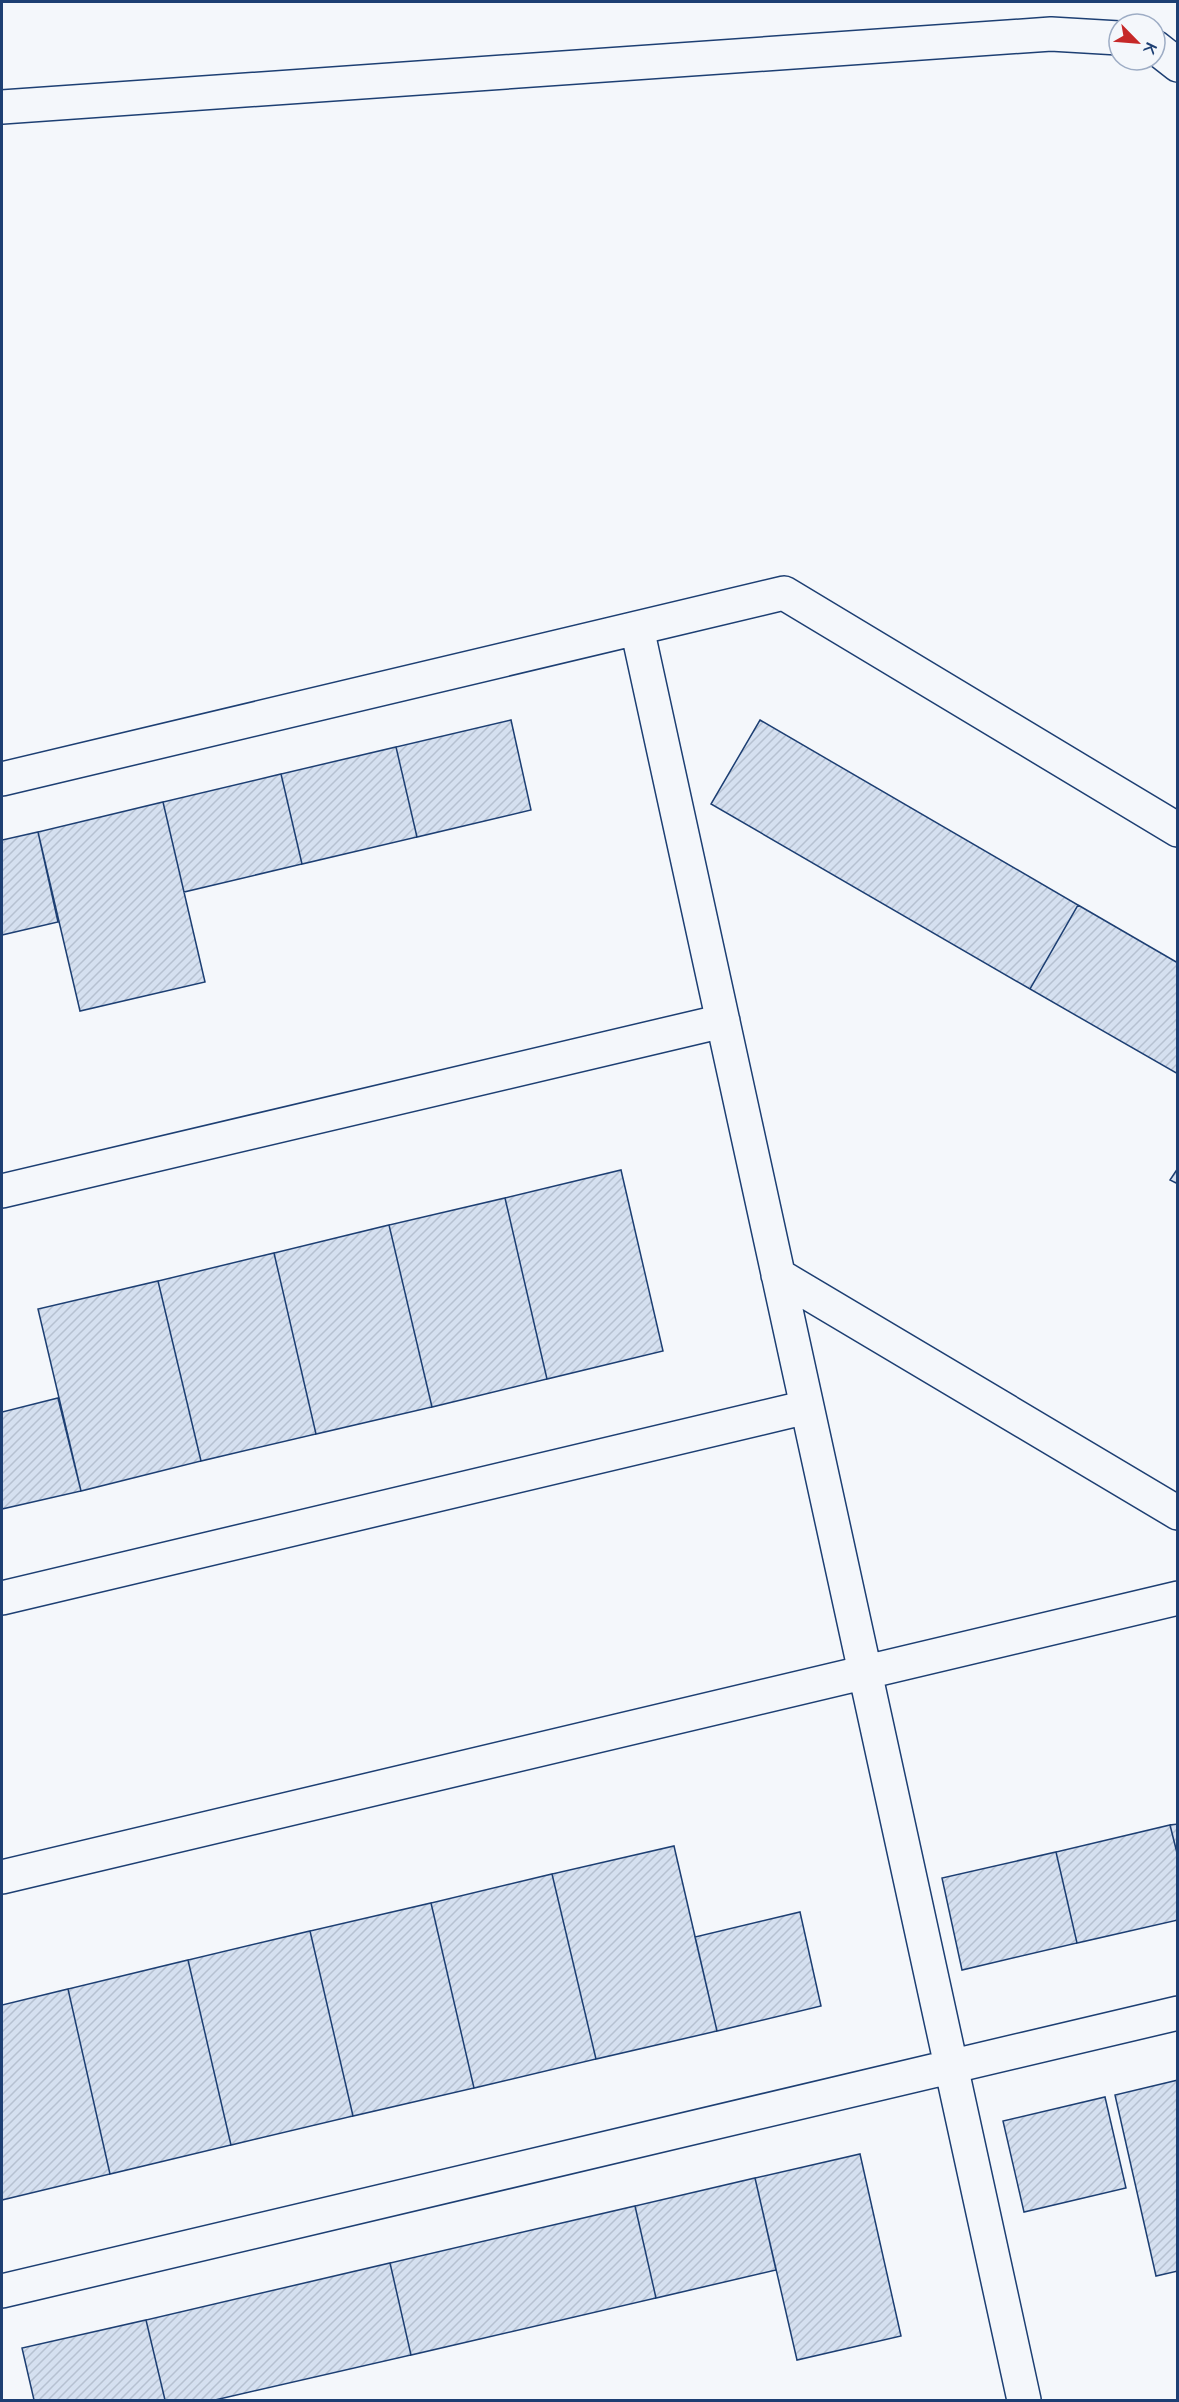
<svg xmlns="http://www.w3.org/2000/svg" width="1179" height="2402" font-family="'Nunito Sans',sans-serif">
  <defs>
    <pattern id="building-hatch" width="6" height="6" patternUnits="userSpaceOnUse" patternTransform="scale(1.5)"><rect width="6" height="6" fill="#d5e0f0"/><path d="M-1 1l2-2M0 6l6-6M5 7l2-2" fill="none" stroke="#b6c1d1"/></pattern>
  </defs>
  <rect width="100%" height="100%" fill="#f4f7fb"/>
  <path fill="url(#building-hatch)" stroke="#1d3f73" stroke-width="1.5" d="M 511,720 L 531,810 L 417,837 L 396,747 Z
    M 760,720 L 1078,905 L 1030,989 L 711,804 Z
    M 396,747 L 417,837 L 302,864 L 281,774 Z
    M 281,774 L 302,864 L 184,892 L 163,802 Z
    M 163,802 L 205,982 L 80,1011 L 38,832 Z
    M 38,832 L 58,922 L 2,935 L 2,840 Z
    M 1078,905 L 1178,963 L 1178,1074 L 1030,989 Z
    M 1178,1168 L 1178,1184 L 1170,1180 Z
    M 621,1170 L 663,1351 L 547,1379 L 505,1198 Z
    M 505,1198 L 547,1379 L 432,1407 L 389,1225 Z
    M 389,1225 L 432,1407 L 316,1434 L 274,1253 Z
    M 274,1253 L 316,1434 L 201,1461 L 158,1281 Z
    M 158,1281 L 201,1461 L 81,1491 L 38,1309 Z
    M 58,1398 L 81,1491 L 2,1509 L 2,1412 Z
    M 1178,1824 L 1178,1857 L 1170,1825 Z
    M 1170,1825 L 1178,1857 L 1178,1920 L 1077,1943 L 1056,1852 Z
    M 674,1846 L 717,2031 L 596,2059 L 552,1874 Z
    M 1056,1852 L 1077,1943 L 962,1970 L 942,1878 Z
    M 552,1874 L 596,2059 L 474,2088 L 431,1903 Z
    M 431,1903 L 474,2088 L 353,2116 L 310,1931 Z
    M 800,1912 L 821,2006 L 717,2031 L 695,1937 Z
    M 310,1931 L 353,2116 L 231,2145 L 188,1960 Z
    M 188,1960 L 231,2145 L 110,2174 L 68,1989 Z
    M 68,1989 L 110,2174 L 2,2200 L 2,2005 Z
    M 1178,2080 L 1178,2271 L 1156,2276 L 1115,2095 Z
    M 1105,2097 L 1126,2188 L 1024,2212 L 1003,2121 Z
    M 860,2154 L 901,2336 L 797,2360 L 755,2178 Z
    M 755,2178 L 776,2270 L 656,2298 L 635,2206 Z
    M 635,2206 L 656,2298 L 411,2355 L 390,2263 Z
    M 390,2263 L 411,2355 L 215,2400 L 165,2400 L 146,2320 Z
    M 146,2320 L 165,2400 L 34,2400 L 22,2348 Z"/>
  <g fill="none" stroke-linecap="round" stroke-linejoin="round">
    <defs>
      <path id="minor" d="M 1155,47 L 1178,65
        M 2,107 L 1051,34 L 1119,38
        M 637,628 L 1024,2400
        M 2,779 L 784,593 L 1178,830
        M 2,1191 L 723,1021
        M 778,1275 L 1178,1513
        M 2,1598 L 807,1407
        M 2,1877 L 1178,1598
        M 2,2291 L 1178,2013"/>
    </defs>
    <use href="#minor" stroke="#1d3f73" stroke-width="36"/>
    <use href="#minor" stroke="#f4f7fb" stroke-width="33"/>
  </g>
  <rect width="1179" height="2402" fill="none" stroke="#1d3f73" stroke-width="6"/>
  <g transform="translate(1137 42) rotate(115)"><circle r="28" fill="#f4f7fb" stroke="#9eadc5" stroke-width="1.5"/>
  <path d="M0-4.5L10 22L0 15L-10 22Z" fill="#c62828"/>
  <text y="-9" font-size="16" font-weight="bold" text-anchor="middle" fill="#1d3f73">K</text>
  </g>
</svg>
